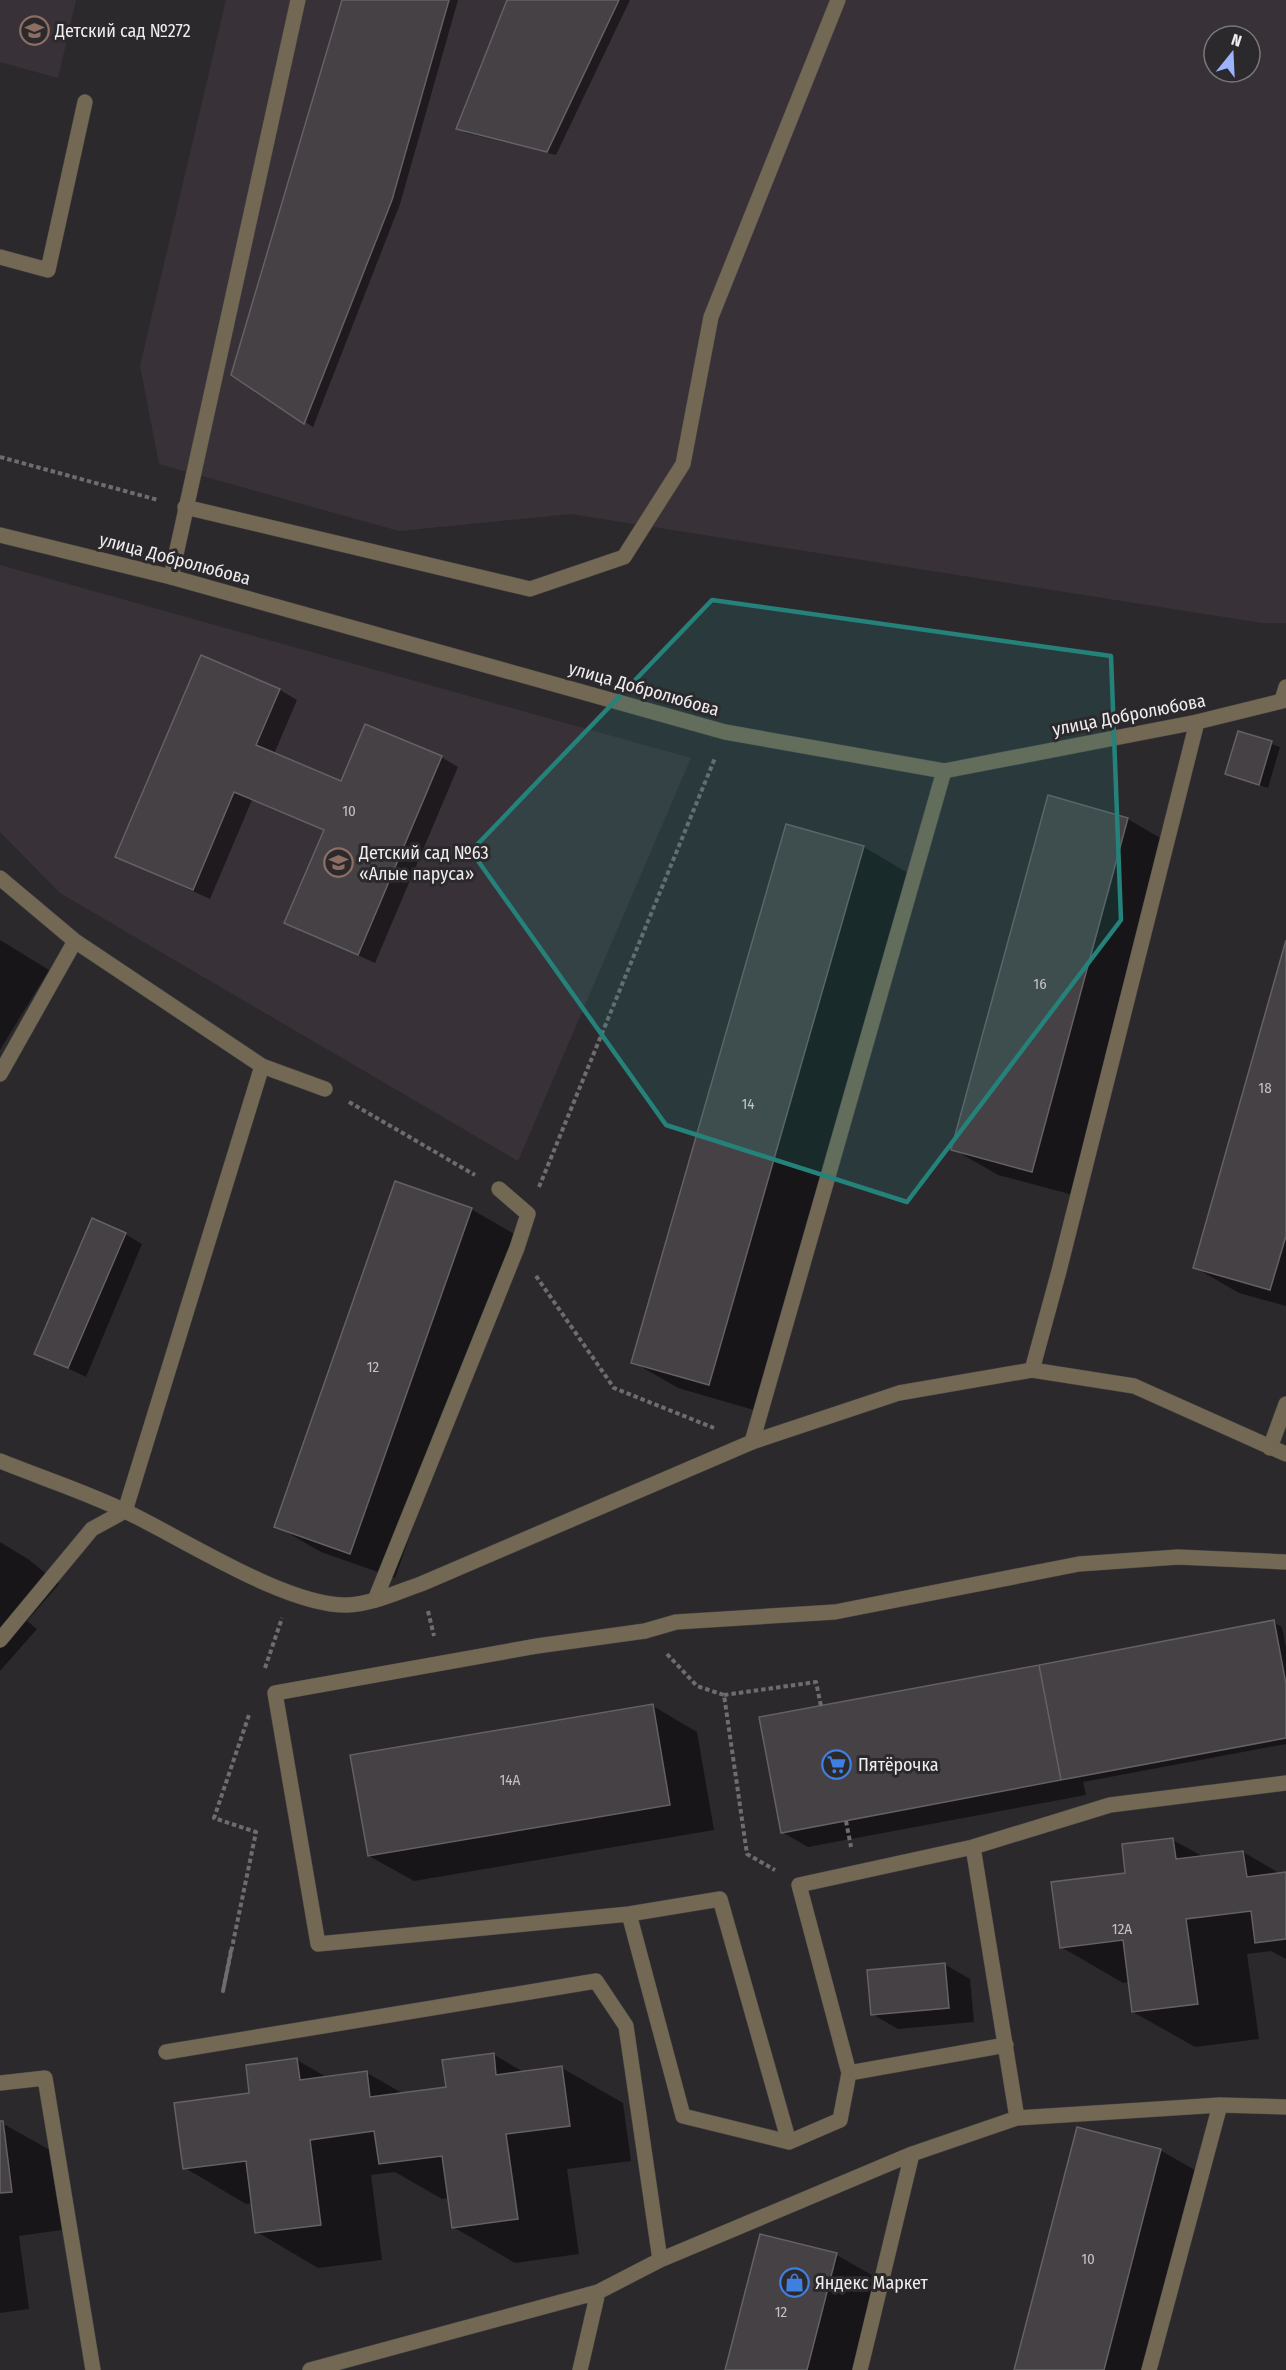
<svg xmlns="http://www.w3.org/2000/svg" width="1286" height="2370" font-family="'Fira Sans Condensed',sans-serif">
  <rect width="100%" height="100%" fill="#2c292c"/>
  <path fill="#393138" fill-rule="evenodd" d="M 0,0 L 76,0 L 58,78 L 0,62 Z
    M 226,0 L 1286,0 L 1286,623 L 1262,623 L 571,514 L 399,531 L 159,464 L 140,366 ZM 1214,36 L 1250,36 L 1250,72 L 1214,72 Z
    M 0,565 L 691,758 L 518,1161 L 60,893 L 0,832 Z"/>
  <path fill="#0007" d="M 343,0 L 458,0 L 400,204 L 313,427 L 233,374 Z
    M 509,0 L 630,0 L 556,155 L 466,133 L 458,129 Z
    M 280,690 L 297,700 L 274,754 L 341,783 L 441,757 L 458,767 L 375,963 L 286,923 L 325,831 L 252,800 L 210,899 L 117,857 Z
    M 1239,733 L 1280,747 L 1268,788 L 1227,774 Z
    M 1128,819 L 1172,845 L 1077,1196 L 998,1175 L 953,1149 Z
    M 864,847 L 908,873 L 754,1410 L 678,1388 L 633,1362 Z
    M 0,940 L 49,970 L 0,1050 Z
    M 1286,945 L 1286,1306 L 1239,1293 L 1194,1267 Z
    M 471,1209 L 516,1235 L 395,1578 L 321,1552 L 276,1526 Z
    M 125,1234 L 142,1244 L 86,1377 L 36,1353 Z
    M 0,1542 L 28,1559 L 59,1584 L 27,1621 L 37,1629 L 0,1671 Z
    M 1273,1622 L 1282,1627 L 1286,1648 L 1286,1744 L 1083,1782 L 1086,1795 L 808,1847 L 782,1832 Z
    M 653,1706 L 697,1732 L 714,1830 L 414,1881 L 369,1856 Z
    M 1173,1840 L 1204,1857 L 1243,1852 L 1281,1874 L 1286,1873 L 1286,1959 L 1271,1951 L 1247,1954 L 1259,2039 L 1195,2047 L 1133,2012 L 1129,1982 L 1123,1983 L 1061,1947 L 1127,1874 Z
    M 944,1964 L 970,1979 L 974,2022 L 898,2029 L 872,2014 Z
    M 493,2054 L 525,2073 L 562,2068 L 623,2103 L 631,2161 L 567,2169 L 579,2254 L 515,2263 L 453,2227 L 449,2198 L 442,2199 L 395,2172 L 371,2175 L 382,2260 L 318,2268 L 257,2232 L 253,2203 L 246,2204 L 185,2168 L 251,2094 L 297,2060 L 328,2078 L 367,2073 L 404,2094 L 447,2089 Z
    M 0,2122 L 66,2159 L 76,2228 L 19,2236 L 29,2309 L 0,2313 Z
    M 1160,2150 L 1205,2176 L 1155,2370 L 1016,2370 Z
    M 761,2236 L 837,2255 L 882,2281 L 858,2370 L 726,2370 Z"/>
  <path fill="#454144" stroke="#646164" stroke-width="1.5" d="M 342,0 L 449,0 L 392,200 L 304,424 L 231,375 Z
    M 507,0 L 619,0 L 547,152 L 456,129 Z
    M 201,655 L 280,689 L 256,745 L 341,781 L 365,724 L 442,756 L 358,955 L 284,923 L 324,830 L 234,792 L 193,890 L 115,857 Z
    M 1238,731 L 1272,741 L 1259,785 L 1225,774 Z
    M 1048,795 L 1128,818 L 1032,1172 L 951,1150 Z
    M 786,824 L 864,846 L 709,1385 L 631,1363 Z
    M 1286,940 L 1286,1236 L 1270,1290 L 1193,1268 Z
    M 395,1181 L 472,1208 L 350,1554 L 274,1527 Z
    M 92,1218 L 126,1233 L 68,1368 L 34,1354 Z
    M 1274,1620 L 1286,1684 L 1286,1738 L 1061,1780 L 1039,1665 Z
    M 1039,1665 L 1061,1780 L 781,1833 L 759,1717 Z
    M 653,1704 L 670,1805 L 368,1856 L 350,1755 Z
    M 1173,1838 L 1176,1859 L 1243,1851 L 1247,1877 L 1286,1872 L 1286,1939 L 1255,1943 L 1251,1911 L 1186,1919 L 1198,2004 L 1132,2012 L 1123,1940 L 1060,1948 L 1051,1882 L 1125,1873 L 1122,1844 Z
    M 945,1963 L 949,2008 L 871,2015 L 867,1970 Z
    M 494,2053 L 496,2075 L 562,2066 L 570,2126 L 506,2134 L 518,2219 L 452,2228 L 442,2156 L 379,2164 L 374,2131 L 310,2140 L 321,2225 L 255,2233 L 246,2161 L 183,2169 L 174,2103 L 249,2093 L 246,2065 L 297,2058 L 300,2080 L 367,2071 L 370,2097 L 446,2087 L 442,2060 Z
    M 0,2121 L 3,2121 L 12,2192 L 0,2193 Z
    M 1077,2127 L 1161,2149 L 1104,2370 L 1014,2370 Z
    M 760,2234 L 837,2253 L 807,2370 L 725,2370 Z"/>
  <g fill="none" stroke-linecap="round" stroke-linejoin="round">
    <defs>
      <path id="service" d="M 0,257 L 48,270 L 85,102
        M 185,507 L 530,589 L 624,557 L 683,464 L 711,317 L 838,0
        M 171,577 L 298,0
        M 1282,700 L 1286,687
        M 0,878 L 75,941 L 262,1066 L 125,1511 L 92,1529 L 0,1640
        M 262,1066 L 325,1089
        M 0,1074 L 75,941
        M 1032,1370 L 1059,1271 L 1197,722
        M 752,1442 L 944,771
        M 1270,1448 L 1286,1404
        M 375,1600 L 517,1248 L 528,1214 L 499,1189
        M 973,1847 L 1017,2118
        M 629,1914 L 683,2116 L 789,2142
        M 1006,2045 L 849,2073 L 799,1885 L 973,1847 L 1110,1805 L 1286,1783
        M 166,2052 L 596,1981 L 626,2026 L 660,2260
        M 849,2073 L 840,2120 L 789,2142 L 720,1899 L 629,1914 L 318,1944 L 275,1693 L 537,1646 L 645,1631 L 676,1622 L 835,1612 L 1079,1564 L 1178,1557 L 1286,1562
        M 0,2083 L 45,2078 L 93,2370
        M 310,2370 L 598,2292 L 660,2260 L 912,2154 L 1017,2118 L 1220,2105 L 1286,2107
        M 580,2370 L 598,2292
        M 860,2370 L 912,2154
        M 1149,2370 L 1220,2105"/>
      <path id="minor" d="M 0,535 L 171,577 L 725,732 L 944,771 L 1197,722 L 1286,700
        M 0,1461 C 42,1478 86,1492 127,1512 C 184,1539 286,1606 347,1605 C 373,1604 397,1592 421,1584 L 752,1442 L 899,1393 L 1032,1370 L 1134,1386 L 1286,1454"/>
    </defs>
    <use href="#service" stroke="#474447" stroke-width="16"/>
    <use href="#minor" stroke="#474447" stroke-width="16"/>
    <path stroke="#6f6c6e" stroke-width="4" stroke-dasharray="4.5 3" stroke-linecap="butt" d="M 0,457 L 158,500
      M 349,1102 L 475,1175
      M 539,1187 L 715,758
      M 536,1276 L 614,1388 L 714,1428
      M 428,1611 L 434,1636
      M 667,1654 L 697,1686 L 724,1695 L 747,1854 L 775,1870
      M 265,1668 L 282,1618
      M 724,1695 L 816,1682 L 821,1706
      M 846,1821 L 851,1847
      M 231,1950 L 223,1991 L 256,1832 L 214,1818 L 249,1715"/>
    <use href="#service" stroke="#726853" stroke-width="15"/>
    <use href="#minor" stroke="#726853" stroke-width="15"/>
  </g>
  <path fill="#25827b" fill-opacity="0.2" stroke="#25827b" stroke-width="4.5" stroke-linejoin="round" d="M 712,600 L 1111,656 L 1121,920 L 907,1202 L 666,1125 L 471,851 Z"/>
  <defs>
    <symbol id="school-ring" viewBox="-11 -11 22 22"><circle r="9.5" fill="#2c292c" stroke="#8d6e63" stroke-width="1.5"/><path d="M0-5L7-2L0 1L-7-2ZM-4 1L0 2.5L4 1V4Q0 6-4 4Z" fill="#8d6e63"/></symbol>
    <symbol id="supermarket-ring" viewBox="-11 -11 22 22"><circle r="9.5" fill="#2c292c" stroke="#3f7fe0" stroke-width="1.5"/><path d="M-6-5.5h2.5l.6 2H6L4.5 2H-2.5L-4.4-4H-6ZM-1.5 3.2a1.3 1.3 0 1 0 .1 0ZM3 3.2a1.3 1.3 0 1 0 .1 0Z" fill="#3f7fe0"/></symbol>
    <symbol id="shop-ring" viewBox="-11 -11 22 22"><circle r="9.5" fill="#2c292c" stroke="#3f7fe0" stroke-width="1.5"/><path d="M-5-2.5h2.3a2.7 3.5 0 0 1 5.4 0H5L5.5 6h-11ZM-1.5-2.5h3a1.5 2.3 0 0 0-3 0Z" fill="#3f7fe0"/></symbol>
  </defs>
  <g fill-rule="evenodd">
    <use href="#school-ring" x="18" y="14" width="33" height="33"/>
    <use href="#school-ring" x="322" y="846" width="33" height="33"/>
    <use href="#supermarket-ring" x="820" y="1748" width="33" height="33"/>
    <use href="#shop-ring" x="778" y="2266" width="33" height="33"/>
  </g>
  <g text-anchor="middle" stroke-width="6" stroke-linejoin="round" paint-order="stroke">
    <g font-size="15" fill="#c4c2c4">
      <text x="349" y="816">10</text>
      <text x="1040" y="989">16</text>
      <text x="1265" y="1093">18</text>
      <text x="748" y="1109">14</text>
      <text x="373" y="1372">12</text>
      <text x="510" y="1785">14А</text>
      <text x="1122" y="1934">12А</text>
      <text x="1088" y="2264">10</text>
      <text x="781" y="2317">12</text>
    </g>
    <g font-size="18" fill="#efedee" stroke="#2c292c" text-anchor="start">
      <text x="55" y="37">Детский сад №272</text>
      <text x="359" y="859">Детский сад №63<tspan x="359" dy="21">«Алые паруса»</tspan></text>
      <text x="858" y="1771">Пятёрочка</text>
      <text x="815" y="2289">Яндекс Маркет</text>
    </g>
    <g font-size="18" fill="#efedee" stroke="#2c292c">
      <text transform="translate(175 559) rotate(15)" y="6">улица Добролюбова</text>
      <text transform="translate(644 689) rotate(16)" y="6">улица Добролюбова</text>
      <text transform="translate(1129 715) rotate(-11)" y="6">улица Добролюбова</text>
    </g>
  </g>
  <g transform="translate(1232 54) rotate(18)"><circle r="28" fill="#2c292c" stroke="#7a777a" stroke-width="1.5"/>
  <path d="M0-4.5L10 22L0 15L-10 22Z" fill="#9eb3fd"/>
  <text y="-9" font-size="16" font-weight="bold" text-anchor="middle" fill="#efedee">N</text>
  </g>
</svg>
